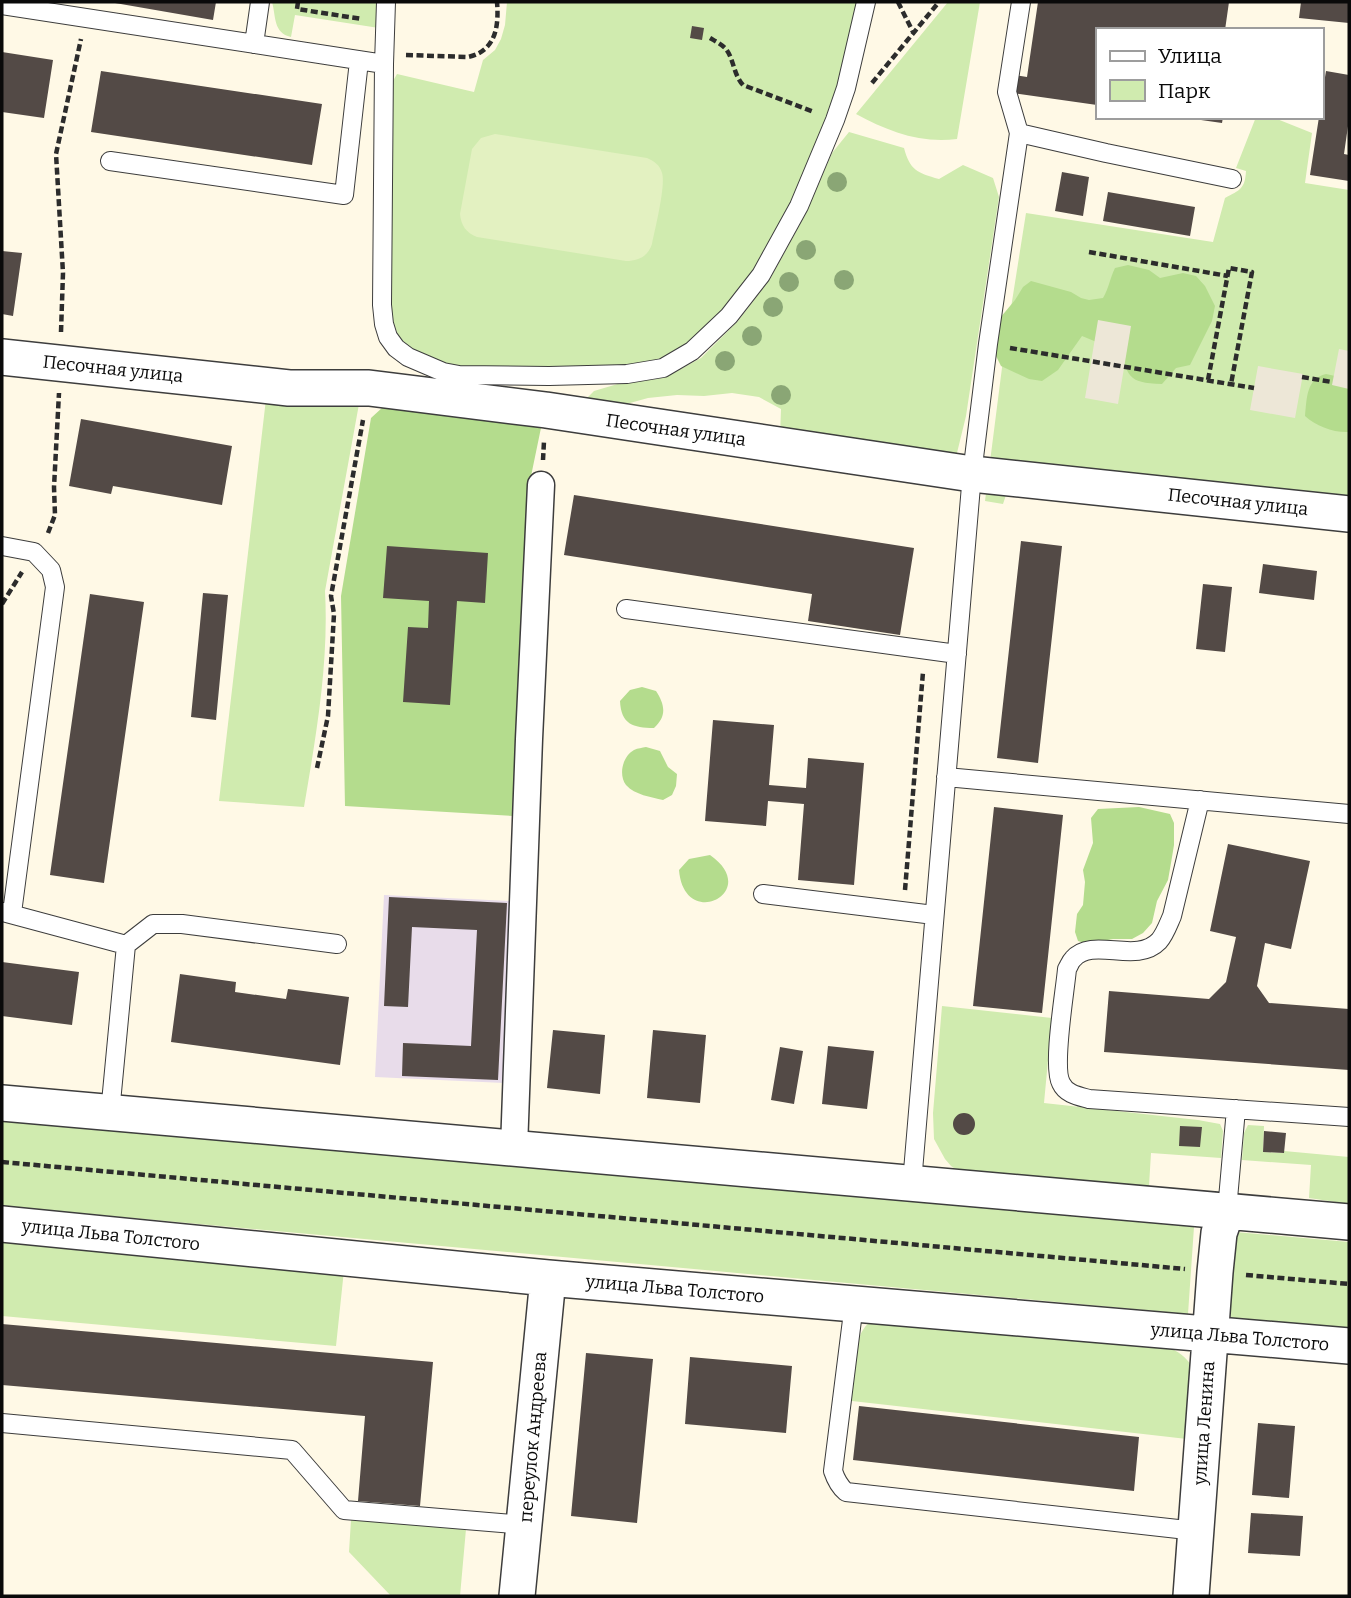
<svg xmlns="http://www.w3.org/2000/svg" width="1351" height="1598" font-family="Bitter,serif">
  <rect width="100%" height="100%" fill="#fff9e6"/>
  <path fill="#e8dcea" d="M 384,895 L 512,901 L 504,1083 L 375,1077 Z"/>
  <path fill="#d0ebaf" d="M 272,2 L 380,2 L 379,28 L 295,15 L 291,37 C 273,33 276,16 272,2 Z
    M 507,2 L 858,2 L 839,86 L 793,202 L 761,263 L 721,314 L 693,340 L 674,354 L 653,361 L 627,365 L 549,369 L 460,367 L 445,365 L 409,348 L 399,337 L 393,322 L 390,293 L 393,81 L 397,74 L 474,92 L 483,60 L 495,50 L 501,39 L 505,25 Z
    M 948,2 L 980,2 L 957,139 C 921,144 887,131 856,114 Z
    M 1256,117 L 1272,117 L 1312,133 L 1305,183 L 1349,190 L 1349,525 L 1006,495 L 1003,504 L 985,501 L 1004,352 L 1026,213 L 1213,242 L 1225,198 C 1240,190 1245,189 1246,171 L 1236,168 Z
    M 849,132 L 904,148 C 910,170 917,173 939,179 L 963,165 L 993,178 L 999,197 L 966,416 L 956,457 L 780,437 L 781,409 L 759,397 L 732,393 L 704,396 L 677,395 L 648,398 L 601,411 L 583,402 L 594,391 L 621,383 L 657,379 L 668,376 L 701,358 L 738,321 L 770,279 L 804,217 L 832,153 Z
    M 266,399 L 359,404 L 325,591 C 329,664 316,736 304,807 L 219,801 Z
    M 942,1006 L 1052,1018 L 1044,1103 L 1198,1120 L 1220,1124 L 1223,1131 L 1221,1158 L 1151,1153 L 1149,1186 L 1141,1190 L 961,1173 L 951,1166 L 945,1159 L 934,1139 L 933,1113 Z
    M 2,1120 L 1194,1227 L 1188,1314 L 2,1206 Z
    M 1248,1125 L 1264,1126 L 1263,1152 L 1284,1153 L 1284,1151 L 1349,1157 L 1349,1204 L 1309,1198 L 1311,1165 L 1242,1160 L 1244,1133 Z
    M 1235,1232 L 1349,1242 L 1349,1330 L 1230,1319 Z
    M 2,1236 L 344,1270 L 336,1346 L 2,1316 Z
    M 874,1319 L 1167,1347 C 1179,1351 1185,1357 1193,1367 L 1187,1439 L 852,1401 C 850,1381 852,1344 865,1327 C 865,1326 873,1320 874,1319 Z
    M 351,1520 L 466,1529 L 460,1596 L 391,1596 L 349,1552 Z"/>
  <path fill="#b4dc8d" d="M 1128,265 L 1149,270 L 1160,278 L 1183,273 L 1196,276 L 1205,286 L 1215,306 L 1212,321 L 1190,365 L 1176,368 L 1162,384 C 1126,383 1129,376 1118,345 L 1099,343 L 1082,336 L 1058,370 L 1042,381 L 1029,379 L 1001,366 L 993,350 L 995,324 L 1015,300 L 1023,287 L 1031,281 L 1071,292 L 1081,298 L 1089,300 L 1103,298 C 1109,288 1110,278 1115,268 Z
    M 1326,374 L 1349,379 L 1349,432 C 1334,433 1316,426 1305,416 C 1307,398 1306,379 1326,374 Z
    M 395,396 L 542,423 L 530,481 L 514,816 L 345,806 L 341,596 L 371,418 Z
    M 642,687 L 656,691 C 665,705 667,716 654,728 C 633,728 621,724 620,701 L 630,690 Z
    M 646,747 L 660,751 L 668,767 L 677,774 L 676,786 L 672,795 L 663,800 C 651,797 635,795 626,785 C 618,774 623,756 634,750 C 638,748 642,748 646,747 Z
    M 1139,807 L 1170,814 L 1174,823 L 1174,845 L 1171,863 L 1168,880 L 1157,901 L 1152,923 L 1143,933 L 1132,939 L 1113,939 L 1088,944 L 1078,941 L 1075,932 L 1077,914 L 1083,905 L 1085,882 L 1083,870 L 1093,843 L 1091,818 L 1098,809 Z
    M 710,855 C 763,892 684,932 679,870 L 689,859 Z"/>
  <path fill="#e3f1c1" d="M 495,134 L 647,158 C 654,161 660,165 662,173 C 666,185 655,229 652,244 C 648,256 639,261 626,261 L 477,237 C 466,233 461,225 460,214 L 472,149 L 481,138 Z"/>
  <path fill="#ede7d7" d="M 1098,320 L 1131,326 L 1118,404 L 1085,398 Z
    M 1339,349 L 1349,351 L 1349,389 L 1332,385 Z
    M 1258,366 L 1303,374 L 1295,418 L 1250,410 Z"/>
  <path fill="#534a46" d="M 115,2 L 216,2 L 213,20 L 115,3 Z
    M 1038,2 L 1229,2 L 1225,30 L 1097,30 L 1097,105 L 1012,93 L 1015,75 L 1027,77 Z
    M 1301,2 L 1349,2 L 1349,23 L 1299,18 Z
    M 692,26 L 704,28 L 702,40 L 690,38 Z
    M 2,52 L 53,60 L 44,118 L 2,112 Z
    M 101,71 L 322,104 L 312,165 L 91,132 Z
    M 1326,71 L 1349,75 L 1349,119 L 1344,154 L 1349,155 L 1349,181 L 1310,175 L 1319,117 L 1321,117 L 1321,102 Z
    M 1194,117 L 1223,117 L 1222,123 L 1194,119 Z
    M 1062,172 L 1089,177 L 1083,216 L 1055,211 Z
    M 1108,192 L 1195,207 L 1190,236 L 1103,221 Z
    M 2,251 L 22,253 L 13,316 L 2,314 Z
    M 81,419 L 232,446 L 222,505 L 113,486 L 111,494 L 69,486 Z
    M 574,495 L 914,548 L 900,635 L 808,621 L 812,594 L 564,555 Z
    M 1021,541 L 1062,546 L 1038,763 L 997,758 Z
    M 387,546 L 488,553 L 485,603 L 457,601 L 450,705 L 403,702 L 408,627 L 428,628 L 429,601 L 383,598 Z
    M 1263,564 L 1317,571 L 1314,600 L 1259,593 Z
    M 1203,584 L 1232,587 L 1225,652 L 1196,649 Z
    M 203,593 L 228,595 L 216,720 L 191,717 Z
    M 90,594 L 144,602 L 104,883 L 50,875 Z
    M 713,720 L 774,725 L 769,785 L 806,788 L 808,758 L 864,763 L 854,885 L 798,880 L 804,804 L 768,801 L 766,826 L 705,821 Z
    M 994,807 L 1063,815 L 1042,1013 L 973,1006 Z
    M 1228,844 L 1310,861 L 1291,949 L 1265,943 L 1257,986 L 1269,1003 L 1349,1009 L 1349,1070 L 1104,1052 L 1109,991 L 1209,999 L 1226,982 L 1236,937 L 1210,931 Z
    M 389,897 L 507,903 L 498,1080 L 402,1076 L 403,1043 L 471,1046 L 477,930 L 412,927 L 408,1007 L 384,1006 Z
    M 2,962 L 79,972 L 72,1025 L 2,1016 Z
    M 180,974 L 236,982 L 235,992 L 286,999 L 288,989 L 349,997 L 340,1065 L 171,1042 Z
    M 553,1030 L 605,1035 L 600,1094 L 547,1088 Z
    M 653,1030 L 706,1035 L 700,1103 L 647,1098 Z
    M 828,1046 L 874,1051 L 867,1109 L 822,1104 Z
    M 780,1047 L 803,1051 L 794,1104 L 771,1100 Z
    M953 1124a11 11 0 1 1 22 0a11 11 0 1 1-22 0Z
    M 1180,1126 L 1202,1127 L 1200,1147 L 1179,1146 Z
    M 1264,1131 L 1286,1133 L 1284,1153 L 1263,1152 Z
    M 2,1324 L 433,1362 L 420,1506 L 358,1501 L 365,1416 L 2,1385 Z
    M 586,1353 L 653,1359 L 637,1523 L 571,1516 Z
    M 690,1357 L 792,1366 L 786,1433 L 685,1424 Z
    M 859,1406 L 1139,1437 L 1134,1491 L 853,1460 Z
    M 1258,1423 L 1295,1426 L 1289,1498 L 1252,1495 Z
    M 1251,1513 L 1303,1516 L 1300,1556 L 1248,1553 Z"/>
  <g fill="none" stroke-linecap="round" stroke-linejoin="round">
    <defs>
      <path id="service" d="M 386,2 L 384,64 L 382,305 L 384,324 L 388,337 L 396,348 L 408,357 L 443,372 L 459,375 L 549,376 L 627,374 L 663,368 L 692,351 L 729,316 L 761,275 L 799,206 L 835,120 L 846,88 L 866,2
        M 2,5 L 384,64
        M 254,44 L 260,2
        M 1019,133 L 1106,153 L 1232,179
        M 110,161 L 344,195 L 359,61
        M 2,546 L 34,552 L 51,570 L 55,587 L 12,913
        M 626,609 L 957,654
        M 946,777 L 1349,814
        M 1200,800 L 1172,916 C 1168,925 1165,934 1159,941 C 1136,965 1093,936 1073,959 C 1070,962 1069,966 1067,969 C 1065,992 1052,1066 1061,1083 C 1066,1094 1078,1096 1089,1099 L 1349,1117
        M 763,894 L 934,915
        M 3,912 L 126,945 L 153,924 L 182,924 L 337,944
        M 110,1113 L 126,945
        M 912,1183 L 972,474 L 988,344 L 1019,133 L 1007,92 L 1021,2
        M 1227,1210 L 1236,1109
        M 854,1304 L 833,1471 C 836,1480 839,1486 846,1492 L 1196,1531
        M 2,1423 L 292,1450 L 344,1510 L 525,1525"/>
      <path id="pedestrian" d="M 514,1148 L 529,739 L 541,485"/>
      <path id="minor" d="M 2,357 L 289,388 L 369,388 L 546,410 L 972,474 L 1349,514
        M 2,1103 L 1349,1222
        M 2,1224 L 548,1278 L 1349,1346
        M 517,1596 L 548,1278
        M 1191,1596 L 1215,1272 L 1219,1233 L 1227,1210"/>
    </defs>
    <use href="#service" stroke="#3d3d3d" stroke-width="20"/>
    <use href="#pedestrian" stroke="#3d3d3d" stroke-width="29"/>
    <use href="#minor" stroke="#3d3d3d" stroke-width="38"/>
    <path stroke="#2c2c2c" stroke-width="4.5" stroke-dasharray="7 3.5" stroke-linecap="butt" d="M 298,2 L 297,9 L 362,19
      M 898,2 L 913,32
      M 710,38 C 715,41 721,44 725,48 C 734,58 733,74 743,85 L 814,112
      M 406,55 L 468,57 C 496,51 499,26 497,2
      M 872,83 L 939,2
      M 1089,252 L 1228,276
      M 61,332 L 63,273 L 56,154 L 81,39
      M 1010,348 L 1254,388
      M 1302,377 L 1332,382
      M 1208,380 L 1229,268 L 1252,272 L 1231,384
      M 543,460 L 544,441
      M 48,533 L 55,515 L 54,487 L 59,393
      M 2,604 L 22,572
      M 317,768 L 328,716 L 334,614 L 331,596 L 363,420
      M 905,890 L 923,672
      M 2,1162 L 1185,1269
      M 1246,1275 L 1349,1284"/>
    <use href="#service" stroke="#fff" stroke-width="18"/>
    <use href="#pedestrian" stroke="#fff" stroke-width="26"/>
    <use href="#minor" stroke="#fff" stroke-width="35"/>
  </g>
  <g fill="#8aa675">
    <circle cx="837" cy="182" r="10"/>
    <circle cx="806" cy="250" r="10"/>
    <circle cx="844" cy="280" r="10"/>
    <circle cx="789" cy="282" r="10"/>
    <circle cx="773" cy="307" r="10"/>
    <circle cx="752" cy="336" r="10"/>
    <circle cx="725" cy="361" r="10"/>
    <circle cx="781" cy="395" r="10"/>
  </g>
  <g text-anchor="middle" stroke-width="7" stroke-linejoin="round" paint-order="stroke">
    <g font-size="18" fill="#0a0a0a" stroke="#fff">
      <text transform="translate(113 369) rotate(6)" y="6">Песочная улица</text>
      <text transform="translate(676 430) rotate(8)" y="6">Песочная улица</text>
      <text transform="translate(1238 502) rotate(6)" y="6">Песочная улица</text>
      <text transform="translate(111 1235) rotate(6)" y="6">улица Льва Толстого</text>
      <text transform="translate(675 1289) rotate(5)" y="6">улица Льва Толстого</text>
      <text transform="translate(1240 1337) rotate(5)" y="6">улица Льва Толстого</text>
      <text transform="translate(1204 1423) rotate(-86)" y="6">улица Ленина</text>
      <text transform="translate(533 1437) rotate(-85)" y="6">переулок Андреева</text>
    </g>
  </g>
  <rect width="1351" height="1598" fill="none" stroke="#0a0a0a" stroke-width="7"/>
  <rect x="1096" y="28" width="228" height="91" fill="#ffffff" stroke="#9d9d9d" stroke-width="2"/>
  <rect x="1110" y="51" width="35" height="10" fill="#ffffff" stroke="#9d9d9d" stroke-width="2"/>
  <text x="1158" y="63" font-size="21" fill="#0a0a0a">Улица</text>
  <rect x="1110" y="80" width="35" height="21" fill="#d0ebaf" stroke="#9d9d9d" stroke-width="2"/>
  <text x="1158" y="98" font-size="21" fill="#0a0a0a">Парк</text>
</svg>
